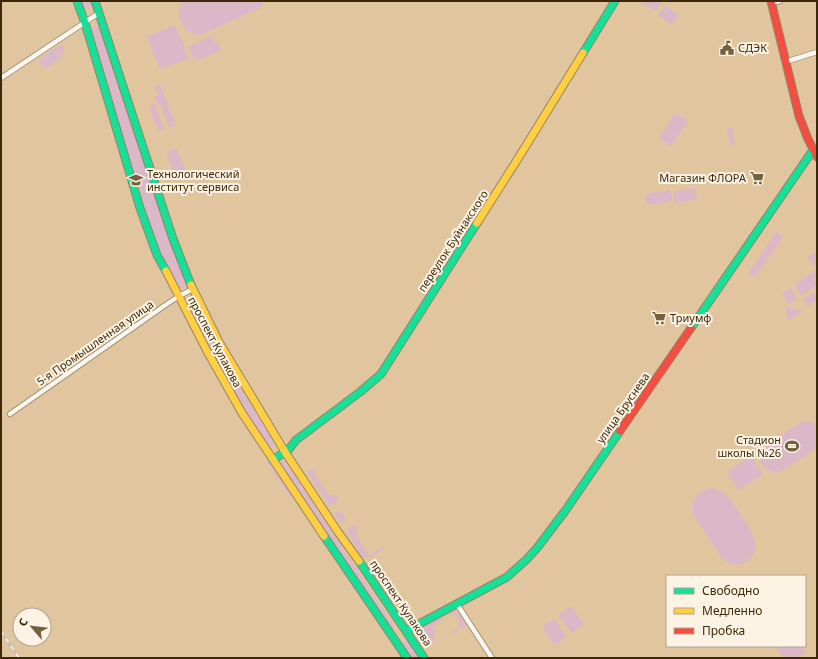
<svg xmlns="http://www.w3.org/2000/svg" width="818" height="659" font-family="'Noto Sans',sans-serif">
  <rect width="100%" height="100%" fill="#e0c59e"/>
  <path fill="#dbb8c7" d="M 80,1 L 90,1 L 91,7 L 88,9 L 84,9 Z
    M 184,1 L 264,1 L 259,9 L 197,36 L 187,31 L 181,22 L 179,12 L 182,2 Z
    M 640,1 L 658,1 L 661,3 L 655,11 Z
    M 665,6 L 679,15 L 672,25 L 658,15 Z
    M 175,25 L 189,59 L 160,69 L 147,36 Z
    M 93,26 L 96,26 L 99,28 L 100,30 L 161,216 L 187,284 L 186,287 L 184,289 L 180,288 L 178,286 L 159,249 L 150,224 L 91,33 L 91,28 Z
    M 211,36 L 215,38 L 213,43 L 215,44 L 217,40 L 221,49 L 217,52 L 195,61 L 188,47 Z
    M 59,46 L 62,46 L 64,48 C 63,58 53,65 45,68 C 31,60 52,50 59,46 Z
    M 160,85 L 176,125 L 169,128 L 161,104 L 158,106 L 154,97 L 158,95 L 154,87 Z
    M 154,103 L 164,129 L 158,131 L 149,107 Z
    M 675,113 L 688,121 L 671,146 L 659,138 Z
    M 732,127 L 735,144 L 730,145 L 727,128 Z
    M 176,148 L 186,171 L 178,174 L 174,173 L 167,154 L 168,151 Z
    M 695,188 L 697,199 L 675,203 L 673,192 Z
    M 670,190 L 672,201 L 647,205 L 645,194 Z
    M 776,232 L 783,236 L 755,277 L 749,272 Z
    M 817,251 L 817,266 L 815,267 L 808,257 Z
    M 816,270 L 817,271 L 817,285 L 801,296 L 794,284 Z
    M 791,288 L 797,299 L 789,304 L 782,293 Z
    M 817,290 L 817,300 L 808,306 L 803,299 Z
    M 191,304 L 195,304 L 217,347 L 249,403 L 274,442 L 275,445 L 272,447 L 268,445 L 241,404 L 190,308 L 190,306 Z
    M 785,306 L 803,311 L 788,321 Z
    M 804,421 L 809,421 L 817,424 L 817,448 L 780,472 C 764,474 756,461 764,448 L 799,423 Z
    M 751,456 L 763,474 L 739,490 L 727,472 Z
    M 269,457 L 297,498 L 295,499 L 290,497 L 267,462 L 268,459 Z
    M 281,459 L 284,460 L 395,627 L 390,630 L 280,463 L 279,461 Z
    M 315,468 L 316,469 L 313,471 L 328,495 L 337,496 L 338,499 C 337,503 332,506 328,504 L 307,472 Z
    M 711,488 C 719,489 723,491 729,497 C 733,504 738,510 742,517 C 750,529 761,543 752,556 C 749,560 746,562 742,564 C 734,566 728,563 722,558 C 716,549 709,539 703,529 C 699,524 695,519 693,513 C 689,500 699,491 711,488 Z
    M 337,512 C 343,511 345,515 345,520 L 340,523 L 334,514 Z
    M 352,525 L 354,525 L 357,527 L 356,535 L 369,556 L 384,546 L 385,548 C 378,553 371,561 362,556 L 347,533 L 348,528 Z
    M 571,606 L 584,624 L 572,633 L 559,615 Z
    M 454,612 C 460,614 466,619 467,625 L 442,639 L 442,638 L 459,628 L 457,625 L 460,622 L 455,614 L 450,616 L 449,613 Z
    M 443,617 L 444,618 L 443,620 L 432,627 L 435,631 C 435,657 409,645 421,630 C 426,624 436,620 443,617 Z
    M 555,619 L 567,636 L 555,645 L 542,627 Z
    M 407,640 L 410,642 L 420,658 L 412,658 L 404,646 L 404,642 Z
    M 775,646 L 801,646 L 806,653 L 799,658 L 784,658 Z"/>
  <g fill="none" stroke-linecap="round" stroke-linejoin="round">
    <defs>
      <path id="street" d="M 771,3 L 780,1
        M 785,62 L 817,52
        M 1,78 L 99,13
        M 10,414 L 164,306 L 179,296 L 193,289
        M 457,604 L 492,658"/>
      <path id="fast" d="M 77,1 L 85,23 L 140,208 L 157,255 L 166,271
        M 95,1 L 173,239 L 191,285
        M 583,53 L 615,1
        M 691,328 L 813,150
        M 273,460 L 289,449 L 296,440 L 360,392 L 381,374 L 477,223
        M 324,536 L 407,658
        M 359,561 L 424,658
        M 406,631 L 507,577 L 526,560 L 537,548 L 565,511 L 620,431"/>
      <path id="slow" d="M 477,223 L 519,157 L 583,53
        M 166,271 L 207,351 L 242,413 L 324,536
        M 191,285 L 219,342 L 285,452 L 338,532 L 359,561"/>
      <path id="jam" d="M 771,1 L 799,116 L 808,139 L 817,157
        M 620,431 L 691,328"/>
    </defs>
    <use href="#street" stroke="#968367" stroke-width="6"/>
    <use href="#fast" stroke="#968367" stroke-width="9"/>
    <use href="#slow" stroke="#968367" stroke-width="9"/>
    <use href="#jam" stroke="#968367" stroke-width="9"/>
    <use href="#street" stroke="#faf6f0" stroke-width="4.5"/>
    <use href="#fast" stroke="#16e098" stroke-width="7"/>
    <use href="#slow" stroke="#ffcf43" stroke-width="7"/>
    <use href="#jam" stroke="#f24e42" stroke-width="7"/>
    <defs>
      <path id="rail" d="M 1,631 L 19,658"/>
    </defs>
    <use href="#rail" stroke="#c6bfb4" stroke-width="3"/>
    <use href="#rail" stroke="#fdf3e5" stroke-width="1.5" stroke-dasharray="4.5" stroke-linecap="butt"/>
  </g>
  <defs>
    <symbol id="civic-bare" viewBox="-9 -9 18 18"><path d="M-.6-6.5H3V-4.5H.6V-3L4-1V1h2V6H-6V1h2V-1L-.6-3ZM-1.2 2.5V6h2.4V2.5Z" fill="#76603e" stroke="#fdf3e5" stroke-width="2.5" paint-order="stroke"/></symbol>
    <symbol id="supermarket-bare" viewBox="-9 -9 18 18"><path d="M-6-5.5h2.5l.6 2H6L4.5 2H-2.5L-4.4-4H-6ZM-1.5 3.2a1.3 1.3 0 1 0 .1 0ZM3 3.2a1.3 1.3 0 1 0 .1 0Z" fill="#76603e" stroke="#fdf3e5" stroke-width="2.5" paint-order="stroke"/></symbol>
    <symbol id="university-bare" viewBox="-9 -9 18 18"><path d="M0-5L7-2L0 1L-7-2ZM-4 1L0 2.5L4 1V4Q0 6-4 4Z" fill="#76603e" stroke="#fdf3e5" stroke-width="2.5" paint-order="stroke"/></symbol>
    <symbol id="stadium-bare" viewBox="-9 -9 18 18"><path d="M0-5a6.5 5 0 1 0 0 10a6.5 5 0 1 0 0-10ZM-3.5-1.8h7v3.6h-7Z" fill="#76603e" stroke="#fdf3e5" stroke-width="2.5" paint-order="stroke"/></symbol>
  </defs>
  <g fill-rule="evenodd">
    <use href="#civic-bare" x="717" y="38" width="20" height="20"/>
    <use href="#supermarket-bare" x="747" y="168" width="20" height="20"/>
    <use href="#university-bare" x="126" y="170" width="20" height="20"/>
    <use href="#supermarket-bare" x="649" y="308" width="20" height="20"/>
    <use href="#stadium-bare" x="782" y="436" width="20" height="20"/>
  </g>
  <g text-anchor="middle" stroke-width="4" stroke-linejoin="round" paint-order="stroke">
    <g font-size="11" fill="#3d290a" stroke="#fdf3e5" text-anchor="start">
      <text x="738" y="52">СДЭК</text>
      <text x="147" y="178">Технологический<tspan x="147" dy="13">институт сервиса</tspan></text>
      <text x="746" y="182" text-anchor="end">Магазин ФЛОРА</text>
      <text x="670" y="322">Триумф</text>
      <text x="781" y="444" text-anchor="end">Стадион<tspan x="781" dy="13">школы №26</tspan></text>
    </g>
    <g font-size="11" fill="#3d290a" stroke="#fdf3e5">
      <text transform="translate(453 241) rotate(-57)" y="4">переулок Буйнакского</text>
      <text transform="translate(215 342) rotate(62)" y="4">проспект Кулакова</text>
      <text transform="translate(95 343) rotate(-35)" y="4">5-я Промышленная улица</text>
      <text transform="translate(623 408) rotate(-55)" y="4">улица Бруснева</text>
      <text transform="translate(401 603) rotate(56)" y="4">проспект Кулакова</text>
    </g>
  </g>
  <rect width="818" height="659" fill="none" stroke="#3d290a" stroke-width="4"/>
  <rect x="666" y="575" width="140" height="72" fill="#fdf3e5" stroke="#b0a28d"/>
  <rect x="674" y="588" width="20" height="6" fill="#16e098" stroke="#b0a28d"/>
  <text x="702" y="595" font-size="12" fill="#3d290a">Свободно</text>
  <rect x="674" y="608" width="20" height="6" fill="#ffcf43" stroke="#b0a28d"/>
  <text x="702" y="615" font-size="12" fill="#3d290a">Медленно</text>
  <rect x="674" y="628" width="20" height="6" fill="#f24e42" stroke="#b0a28d"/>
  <text x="702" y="635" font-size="12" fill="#3d290a">Пробка</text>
  <g transform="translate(32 627) rotate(298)"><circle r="19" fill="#fdf3e5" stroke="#b0a28d"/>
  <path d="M0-3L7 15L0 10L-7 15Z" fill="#76603e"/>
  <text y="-6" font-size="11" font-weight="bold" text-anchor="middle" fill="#3d290a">С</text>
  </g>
</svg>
